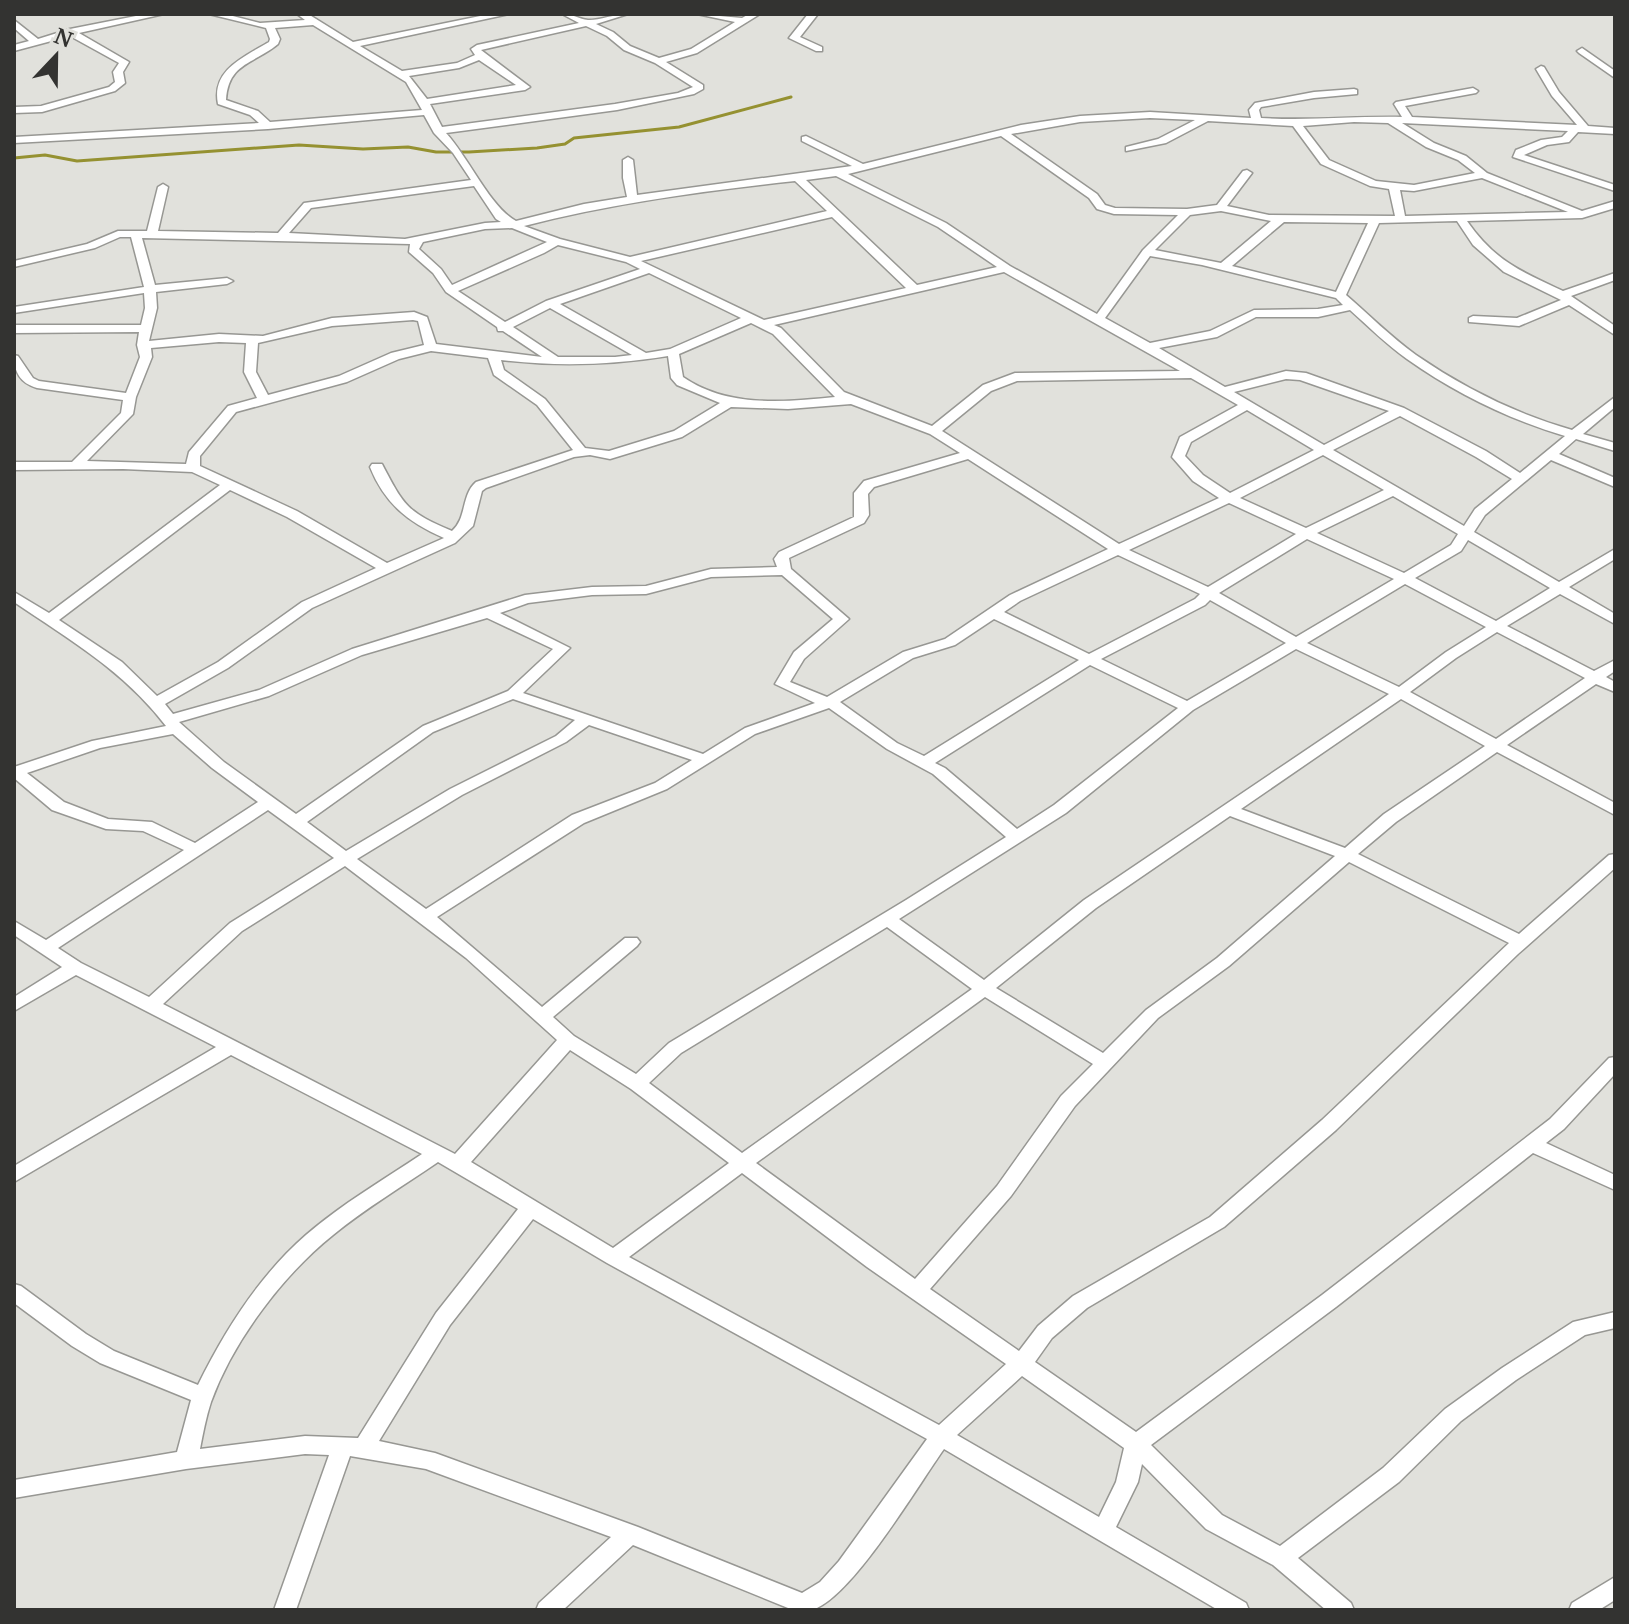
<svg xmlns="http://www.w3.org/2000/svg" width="1629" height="1624" font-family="'Noto Serif',serif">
  <rect width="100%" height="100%" fill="#e1e1dc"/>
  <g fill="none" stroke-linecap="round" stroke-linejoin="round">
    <path stroke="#959131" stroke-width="3" d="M 14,158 L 45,155 L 77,161 L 299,145 L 363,149 L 408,147 L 436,152 L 469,152 L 537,148 L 565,144 L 574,138 L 679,127 L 791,97"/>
    <defs>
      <path id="minor" d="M 146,14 L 164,14 L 79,33 L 129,62 L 123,72 L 125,83 L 115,91 L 42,112 L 14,113 L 14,107 L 41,106 L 109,87 L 115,82 L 113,72 L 119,63 L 70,36 L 14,51 L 14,45 L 29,41 L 14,28 L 14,20 L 38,39 L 70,29 Z
        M 209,14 L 225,14 L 260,23 L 305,20 L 297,14 L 308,14 L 353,42 L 490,14 L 509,14 L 360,46 L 402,71 L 457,63 L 475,55 L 471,49 L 477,45 L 579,23 L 562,14 C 574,14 579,19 588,20 C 596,21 615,14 628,14 L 596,24 L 613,32 L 630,46 L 659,58 L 691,49 L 735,22 L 697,14 L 742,18 L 749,14 L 760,14 L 697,53 L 666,62 L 703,85 L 703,89 L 694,94 L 617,110 L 446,133 C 469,158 490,207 516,221 L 584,204 L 627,197 L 623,178 L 623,160 L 628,157 L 633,160 L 637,195 L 852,166 L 802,141 L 802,137 L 806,136 L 863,164 L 1021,125 L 1080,116 L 1150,112 L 1251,118 L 1249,110 L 1255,103 L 1314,92 L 1354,89 L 1357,90 L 1357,94 L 1314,98 L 1261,107 L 1259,110 L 1261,118 C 1308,121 1355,116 1402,117 L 1394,104 L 1396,102 L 1473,88 L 1478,91 L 1476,93 L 1405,106 L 1412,117 L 1577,125 L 1552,96 L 1536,69 L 1541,66 L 1544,67 L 1559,92 L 1588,126 L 1615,128 L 1615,134 L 1578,132 L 1569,142 L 1547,145 L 1524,155 L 1615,185 L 1615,191 L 1513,157 L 1516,150 L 1541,140 L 1562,137 L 1568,131 L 1402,123 L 1434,143 L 1466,156 L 1487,173 L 1582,211 L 1615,201 L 1615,208 L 1582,218 L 1467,221 C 1495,261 1520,271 1563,291 L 1615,273 L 1615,280 L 1571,296 L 1615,326 L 1615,335 L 1569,305 L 1519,326 L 1469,322 L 1469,318 L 1473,316 L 1517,318 L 1561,300 L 1504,272 L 1473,245 L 1457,221 L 1379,223 L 1346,295 C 1368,314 1391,337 1416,355 C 1464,388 1516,414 1572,430 L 1615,397 L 1615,407 L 1583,434 L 1615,443 L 1615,451 L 1576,439 L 1559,454 L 1615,478 L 1615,487 L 1551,460 L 1485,515 L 1474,532 L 1559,582 L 1615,549 L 1615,559 L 1569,587 L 1615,614 L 1615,624 L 1560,594 L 1507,626 L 1594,671 L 1615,660 L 1615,671 L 1606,677 L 1615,682 L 1615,692 L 1596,684 L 1507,745 L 1615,803 L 1615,815 L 1497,752 L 1396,822 L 1358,854 L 1519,934 L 1609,855 L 1615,854 L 1615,868 L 1518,954 L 1336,1130 L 1224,1227 L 1087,1308 L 1052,1338 L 1035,1362 L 1136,1432 L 1322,1295 L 1550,1119 L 1609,1058 L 1615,1057 L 1615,1074 L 1564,1129 L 1546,1143 L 1615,1175 L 1615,1190 L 1533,1153 L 1336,1307 L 1151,1445 L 1222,1515 L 1280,1546 L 1383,1468 L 1445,1409 L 1502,1368 L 1573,1322 L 1615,1312 L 1615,1328 L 1585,1335 L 1516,1380 L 1461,1421 L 1399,1482 L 1298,1558 L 1351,1603 L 1354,1610 L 1326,1610 L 1273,1565 L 1206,1529 L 1142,1464 L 1138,1482 L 1116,1527 L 1246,1603 L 1249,1610 L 1218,1610 L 944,1449 C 917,1487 856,1590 817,1608 C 810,1611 801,1610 793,1610 L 633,1545 L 563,1610 L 536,1610 L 539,1603 L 611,1537 L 426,1469 L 350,1456 L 296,1610 L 274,1610 L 329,1455 L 305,1454 L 186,1469 L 14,1498 L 14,1480 L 177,1452 L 191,1400 L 100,1363 L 72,1346 L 14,1303 L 14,1284 L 21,1286 L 86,1334 L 114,1351 L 198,1385 C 225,1330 259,1276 306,1235 C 342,1204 383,1180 422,1154 L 231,1055 L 14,1182 L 14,1166 L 216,1047 L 76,975 L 14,1011 L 14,997 L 62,967 L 14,935 L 14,921 L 46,940 L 184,850 L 143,831 L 106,829 L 52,810 L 14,778 L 14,767 L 92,741 L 166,726 C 124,671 70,640 14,602 L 14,592 L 49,613 L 220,485 L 192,472 L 123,469 L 14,470 L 14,462 L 72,462 L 121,413 L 123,400 L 37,388 C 20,383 14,372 14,355 L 18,356 L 33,378 L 39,381 L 126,393 L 140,357 L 137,345 L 139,332 L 14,333 L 14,325 L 141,325 L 145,308 L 144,293 L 14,313 L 14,307 L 144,287 L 131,237 L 120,237 L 95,248 L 14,267 L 14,261 L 87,244 L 118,231 L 147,231 L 158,187 L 163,184 L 168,187 L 158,231 L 278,233 L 304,203 L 471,180 L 453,153 L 434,133 L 424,115 L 268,129 L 14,143 L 14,137 L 259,123 L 250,115 L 218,104 C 211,70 244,57 269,42 L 270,39 L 266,28 ZM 313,25 L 406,82 L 422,110 L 270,122 L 258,111 L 226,100 C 228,63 254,64 278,44 L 280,39 L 275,28 ZM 586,26 L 607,36 L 624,50 L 655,63 L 693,87 L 678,93 L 615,104 L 442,127 L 430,104 L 525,90 L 530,87 L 481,50 ZM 479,60 L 516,85 L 427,99 L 409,76 L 459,68 ZM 1150,118 L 1195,120 L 1158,139 L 1126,147 L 1126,151 L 1166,143 L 1208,121 L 1293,126 L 1321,164 L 1370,186 L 1389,189 L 1395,216 L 1269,215 L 1227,206 L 1252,173 L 1247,170 L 1243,171 L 1217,205 L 1187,209 L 1115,208 L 1105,205 L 1097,194 L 1011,134 L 1080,122 ZM 1354,122 L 1388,123 L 1426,147 L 1458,160 L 1475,173 L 1414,185 L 1376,181 L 1329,160 L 1303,126 ZM 1001,136 L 1089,198 L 1097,209 L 1114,214 L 1178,215 L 1143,250 L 1097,314 L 1010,266 L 946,223 L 848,174 ZM 836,176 L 938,227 L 997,267 L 917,285 L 806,180 ZM 1482,178 L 1568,212 L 1405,216 L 1400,190 L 1414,191 ZM 795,181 L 827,211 L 630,257 L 560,239 L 524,226 C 613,203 703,191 795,181 ZM 474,186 L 496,219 L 501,222 L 485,223 L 405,239 L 289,233 L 311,208 ZM 1221,211 L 1271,221 L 1221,263 L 1155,250 L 1190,215 ZM 832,217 L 906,288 L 764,320 L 641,261 ZM 1284,222 L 1368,223 L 1336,292 L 1232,266 ZM 512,228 L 547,242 L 452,285 L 441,269 L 419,249 L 423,242 L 485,229 ZM 142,238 L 410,244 L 409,252 L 433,273 L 446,292 L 497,327 L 498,331 L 503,331 L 542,357 L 436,344 L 427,317 L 414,312 L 332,318 L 263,336 L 219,334 L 149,341 L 157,308 L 156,292 L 227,284 L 233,281 L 227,278 L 155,285 ZM 558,245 L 626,262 L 640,269 L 546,301 L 505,322 L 458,291 L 544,253 ZM 1150,256 L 1202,265 L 1336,298 L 1343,305 L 1318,309 L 1254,310 L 1210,331 L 1150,343 L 1105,318 ZM 1004,272 L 1180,371 L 1015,373 L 983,385 L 932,426 L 844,392 L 781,328 L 774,325 ZM 649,273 L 741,318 L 670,349 L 646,353 L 560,304 ZM 550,308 L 632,355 L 615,357 L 558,357 L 513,327 ZM 1350,310 C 1369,327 1387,345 1407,359 C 1455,393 1508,419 1565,436 L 1520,473 L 1486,451 L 1404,408 L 1306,373 L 1286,371 L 1225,387 L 1159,348 L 1217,337 L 1256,317 L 1318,317 ZM 413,320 L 418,321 L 424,345 L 391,353 L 339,376 L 268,395 L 256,372 L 258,343 L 332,326 ZM 751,323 L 773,334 L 835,397 C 784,402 728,408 683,377 L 679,354 ZM 219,342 L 246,343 L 244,372 L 257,398 L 228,406 L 189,452 L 186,464 L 87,461 L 133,414 L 136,397 L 152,357 L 151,348 ZM 431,351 L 488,358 L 494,375 L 537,405 L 573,450 L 476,482 C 461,495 467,518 452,531 C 407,512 404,506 382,464 L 372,464 L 370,467 C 385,504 408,522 444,538 L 387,563 L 297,511 L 200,466 L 200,456 L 236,412 L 347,382 L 399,359 ZM 668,356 L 671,378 L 677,385 L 720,403 L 674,431 L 609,451 L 585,448 L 545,399 L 504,370 L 501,360 C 558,367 612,365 668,356 ZM 1191,378 L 1238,405 L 1180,437 L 1172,457 L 1193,481 L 1219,498 L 1119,544 L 942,431 L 991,391 L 1017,381 ZM 1286,379 L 1300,380 L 1389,411 L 1324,445 L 1234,392 ZM 851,404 L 930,434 L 960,453 L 864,481 L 854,493 L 854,517 L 779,552 L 774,559 L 777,567 L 711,569 L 646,586 L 592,587 L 525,595 L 352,649 L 259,690 L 173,714 L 165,704 L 228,668 L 312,608 L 455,543 L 473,526 L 482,491 L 486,488 L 574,457 L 590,455 L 610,459 L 682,437 L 731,407 L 788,409 ZM 1247,410 L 1314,450 L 1230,493 L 1203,475 L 1185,456 L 1191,442 ZM 1400,416 L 1476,457 L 1512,479 L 1475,509 L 1464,526 L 1333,450 ZM 1323,455 L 1384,490 L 1306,528 L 1240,498 ZM 968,459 L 1108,549 L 1010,595 L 945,639 L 903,652 L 827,697 L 790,682 L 804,659 L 849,619 L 791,569 L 789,558 L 864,523 L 869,515 L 868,494 L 874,487 ZM 230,490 L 287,517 L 376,568 L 302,602 L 218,662 L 157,696 L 122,662 L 59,620 ZM 1393,496 L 1458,534 L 1451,545 L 1404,573 L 1317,533 ZM 1229,503 L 1296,534 L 1208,587 L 1129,550 ZM 1307,539 L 1394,579 L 1296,637 L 1219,593 ZM 1468,540 L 1550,588 L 1496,621 L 1415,578 L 1461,551 ZM 1118,555 L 1200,594 L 1195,599 L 1089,654 L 1004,612 L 1020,601 ZM 782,575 L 833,619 L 794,652 L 775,684 L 815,703 L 745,728 L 703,754 L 523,693 L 570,648 L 500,613 L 528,603 L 592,595 L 646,594 L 711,577 ZM 1405,584 L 1486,627 L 1446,652 L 1399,687 L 1307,643 ZM 1210,600 L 1286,643 L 1187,701 L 1101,659 L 1205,605 ZM 487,618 L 553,649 L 508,691 L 423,726 L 296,814 L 224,762 L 179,722 L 269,696 L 362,655 ZM 994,619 L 1079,660 L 924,756 L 897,743 L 840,702 L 913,658 L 955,645 ZM 1497,632 L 1585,678 L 1496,739 L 1410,692 L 1456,658 ZM 1296,649 L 1389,694 L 1084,900 L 984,980 L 899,919 L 1066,813 L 1193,710 ZM 1090,665 L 1178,708 L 1054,805 L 1017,829 L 945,768 L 935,763 ZM 513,699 L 575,720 L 556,736 L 450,789 L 346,851 L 307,822 L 433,732 ZM 1401,699 L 1485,746 L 1384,814 L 1345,848 L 1241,809 ZM 829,708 L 887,749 L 933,774 L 1006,837 L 906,900 L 669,1043 L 636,1074 L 574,1036 L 553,1017 L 637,946 L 640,942 L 637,938 L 625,938 L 542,1007 L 437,917 L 584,823 L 667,789 L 755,734 ZM 589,725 L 692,760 L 655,783 L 572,815 L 426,909 L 357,859 L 462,795 L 566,742 ZM 173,734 L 212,768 L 258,802 L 195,843 L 152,822 L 108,819 L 64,802 L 27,773 L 100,748 ZM 268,810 L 334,858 L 230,923 L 149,997 L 81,963 L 58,948 ZM 1230,816 L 1335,856 L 1217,958 L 1146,1010 L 1103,1053 L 996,988 L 1096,908 ZM 1349,862 L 1509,943 L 1322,1120 L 1210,1217 L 1073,1296 L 1038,1326 L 1019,1351 L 930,1289 L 1011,1196 L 1075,1106 L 1158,1018 L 1229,966 ZM 345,866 L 466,958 L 557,1040 L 455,1154 L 163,1004 L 242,931 ZM 887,927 L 972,989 L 742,1153 L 649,1083 L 681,1053 ZM 985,997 L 1093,1064 L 1061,1096 L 997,1186 L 915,1279 L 756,1163 ZM 570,1050 L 631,1089 L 729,1163 L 613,1248 L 471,1162 ZM 438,1162 L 518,1209 L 436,1313 L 358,1438 L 305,1436 L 200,1449 C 203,1433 206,1417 211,1402 C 233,1341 283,1275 333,1235 C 366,1208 403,1186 438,1162 ZM 742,1173 L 867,1267 L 1006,1364 L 939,1425 L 629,1257 ZM 533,1219 L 607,1263 L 927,1439 L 839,1561 L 820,1582 L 802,1593 L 638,1527 L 435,1453 L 379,1441 L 450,1325 ZM 1022,1376 L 1124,1448 L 1116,1482 L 1099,1517 L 957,1435 Z
        M 808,14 L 818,14 L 800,37 L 822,47 L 822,51 L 816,51 L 789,38 Z
        M 1582,48 L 1615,71 L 1615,78 L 1579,53 L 1577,51 Z
        M 1615,1577 L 1615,1600 L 1599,1610 L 1569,1610 L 1572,1603 Z"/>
    </defs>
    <use href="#minor" stroke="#979793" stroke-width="3"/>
    <use href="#minor" fill="#fff" fill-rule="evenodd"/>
  </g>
  <rect width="1629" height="1624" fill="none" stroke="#333331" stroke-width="32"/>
  <g transform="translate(56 56) rotate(22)" stroke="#e1e1dc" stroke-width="6" paint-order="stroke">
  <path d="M0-6L14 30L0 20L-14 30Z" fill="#333331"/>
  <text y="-12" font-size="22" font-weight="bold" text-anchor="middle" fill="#333331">N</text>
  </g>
</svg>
